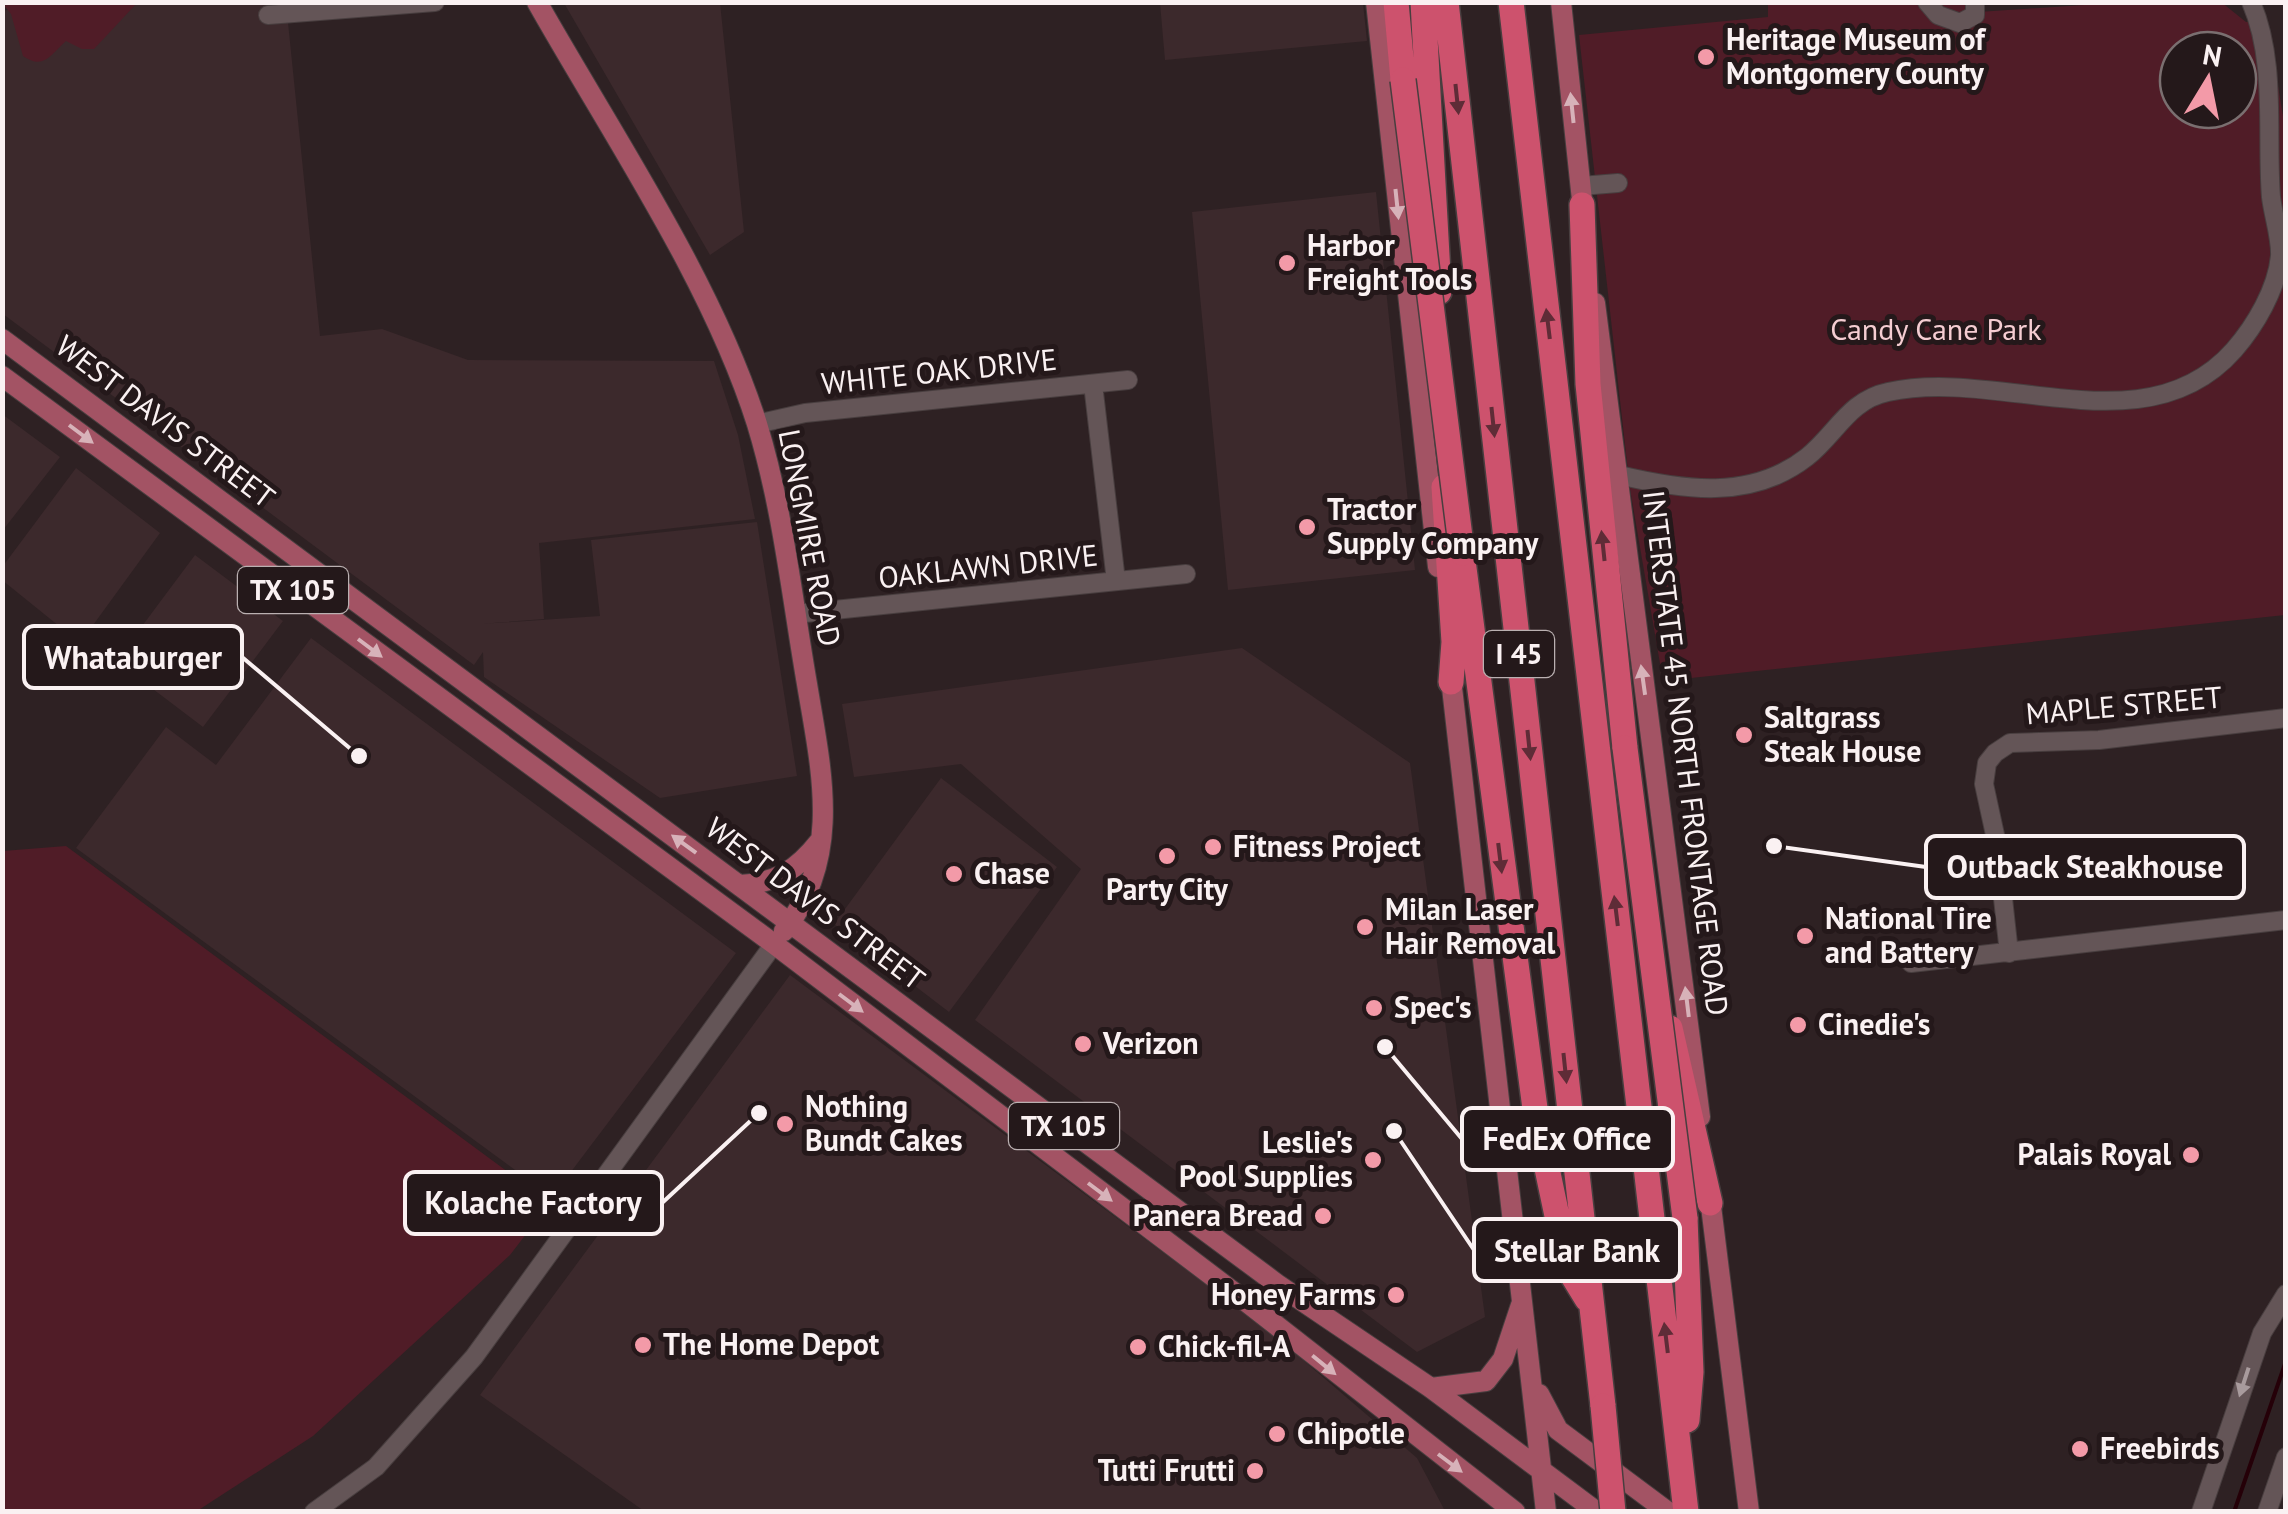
<svg xmlns="http://www.w3.org/2000/svg" width="2288" height="1514" font-family="'PT Sans',sans-serif">
  <rect width="100%" height="100%" fill="#2e2123"/>
  <path fill="#3c292c" d="M 46,2 L 286,3 L 320,336 L 382,329 L 468,360 L 714,361 L 738,435 L 755,519 L 539,543 L 544,619 L 480,624 L 600,616 L 591,540 L 757,522 L 797,776 L 660,798 L 484,677 L 483,652 L 474,665 L 3,314 L 2,11 Z
    M 564,3 L 720,3 L 744,232 L 710,255 Z
    M 1160,3 L 1363,3 L 1367,41 L 1165,60 Z
    M 1376,192 L 1415,570 L 1228,590 L 1192,212 Z
    M 2,414 L 60,457 L 3,530 L 2,530 Z
    M 76,468 L 160,533 L 80,643 L 2,580 L 3,566 Z
    M 195,555 L 283,621 L 203,727 L 116,661 Z
    M 311,638 L 736,953 L 552,1197 L 76,848 L 166,727 L 216,765 Z
    M 1242,648 L 1410,763 L 1485,1317 L 1417,1352 L 975,1020 L 1081,869 L 961,764 L 854,777 L 842,704 Z
    M 941,778 L 1057,867 L 949,1012 L 834,924 Z
    M 790,975 L 1274,1335 L 1417,1458 L 1445,1511 L 644,1511 L 480,1395 Z"/>
  <path fill="#501c27" fill-rule="evenodd" d="M 1768,2 L 1977,2 L 1978,12 L 2128,2 L 2221,2 L 2246,22 L 2267,20 L 2286,134 L 2285,615 L 1663,681 L 1630,489 L 1579,35 L 1768,17 ZM 2178,50 L 2238,50 L 2238,110 L 2178,110 Z
    M 2,3 L 3,2 L 137,3 L 94,49 L 82,49 L 66,41 C 52,53 44,71 23,56 L 11,14 Z
    M 66,846 L 550,1203 L 510,1255 L 313,1436 L 197,1511 L 3,1511 L 3,851 Z"/>
  <g fill="none" stroke-linecap="round" stroke-linejoin="round">
    <path stroke="#250008" stroke-width="4" d="M 2234,1512 L 2286,1361"/>
    <defs>
      <path id="minor" d="M 1927,2 L 1938,15 L 1960,23 L 1975,15 L 1975,2
        M 268,15 L 435,2
        M 1581,186 L 1618,183
        M 1093,384 L 1116,581
        M 757,424 L 805,413 L 1128,380
        M 1619,475 C 1682,490 1751,501 1807,457 C 1836,434 1849,400 1888,392 C 2001,367 2146,450 2234,350 C 2255,326 2277,289 2280,256 C 2281,238 2273,215 2271,197 C 2266,133 2277,62 2251,2
        M 795,614 L 1186,574
        M 2009,953 L 1997,844 L 1984,784 L 1987,763 L 1995,753 L 2010,743 L 2099,740 L 2286,718
        M 1911,963 L 2286,920
        M 314,1512 L 376,1467 L 474,1357 L 774,944
        M 2201,1512 L 2262,1333 L 2286,1294
        M 2267,1512 L 2286,1457"/>
      <path id="major" d="M 537,2 C 611,133 712,281 757,424 C 783,509 792,598 807,684 C 821,769 843,856 784,931
        M 1376,2 L 1438,567
        M 1561,2 L 1584,219
        M 1595,303 L 1700,1117
        M 2,339 L 1277,1284 L 1431,1388 L 1597,1512
        M 2,376 L 774,944 L 1244,1300 L 1515,1512
        M 1450,670 L 1546,1512
        M 740,885 C 776,883 797,870 819,842
        M 1709,1190 L 1749,1512
        M 1431,1388 L 1486,1381 L 1503,1359 L 1521,1305
        M 1539,1394 L 1558,1430 L 1668,1512"/>
      <path id="highway" d="M 1396,2 L 1403,80
        M 1423,2 L 1439,292
        M 1446,2 L 1603,1406
        M 1511,2 L 1686,1512
        M 1582,205 L 1588,384 L 1625,748
        M 1444,487 L 1454,642 L 1451,682
        M 1462,553 L 1536,1116 L 1568,1268 L 1587,1299
        M 1670,1028 L 1710,1203
        M 1685,1218 L 1691,1372 L 1687,1420"/>
    </defs>
    <use href="#minor" stroke="#483e3f" stroke-width="20"/>
    <use href="#major" stroke="#483e3f" stroke-width="22"/>
    <use href="#highway" stroke="#483e3f" stroke-width="28"/>
    <use href="#minor" stroke="#645557" stroke-width="18"/>
    <use href="#major" stroke="#a35364" stroke-width="20"/>
    <use href="#highway" stroke="#cd526d" stroke-width="25"/>
    <defs>
      <path id="highway-bridge" d="M 1403,80 L 1462,553
        M 1625,748 L 1685,1218
        M 1603,1406 L 1613,1512"/>
    </defs>
    <use href="#highway-bridge" stroke="#483e3f" stroke-width="28" stroke-linecap="butt"/>
    <use href="#highway-bridge" stroke="#cd526d" stroke-width="25"/>
  </g>
  <defs><path id="oneway-solid" d="M-6-.8H1V-3.2L6.5 0L1 3.2V.8H-6Z" transform="scale(2.5)"/></defs>
  <g fill="#5f2c37">
    <use href="#oneway-solid" transform="translate(1457 99) rotate(84)"/>
    <use href="#oneway-solid" transform="translate(1548 324) rotate(-97)"/>
    <use href="#oneway-solid" transform="translate(1493 422) rotate(84)"/>
    <use href="#oneway-solid" transform="translate(1603 546) rotate(-96)"/>
    <use href="#oneway-solid" transform="translate(1529 745) rotate(84)"/>
    <use href="#oneway-solid" transform="translate(1500 858) rotate(83)"/>
    <use href="#oneway-solid" transform="translate(1616 911) rotate(-97)"/>
    <use href="#oneway-solid" transform="translate(1565 1068) rotate(84)"/>
    <use href="#oneway-solid" transform="translate(1666 1338) rotate(-97)"/>
  </g>
  <g fill="#d7b2b9">
    <use href="#oneway-solid" transform="translate(1572 108) rotate(-96)"/>
    <use href="#oneway-solid" transform="translate(1397 204) rotate(84)"/>
    <use href="#oneway-solid" transform="translate(81 434) rotate(37)"/>
    <use href="#oneway-solid" transform="translate(370 648) rotate(37)"/>
    <use href="#oneway-solid" transform="translate(1643 680) rotate(-98)"/>
    <use href="#oneway-solid" transform="translate(684 844) rotate(-144)"/>
    <use href="#oneway-solid" transform="translate(1687 1002) rotate(-97)"/>
    <use href="#oneway-solid" transform="translate(851 1003) rotate(37)"/>
    <use href="#oneway-solid" transform="translate(1100 1192) rotate(37)"/>
    <use href="#oneway-solid" transform="translate(1324 1365) rotate(39)"/>
    <use href="#oneway-solid" transform="translate(1450 1463) rotate(37)"/>
  </g>
  <use fill="#a89b9d" href="#oneway-solid" transform="translate(2244 1382) rotate(108)"/>
  <g fill="#f39aa8" stroke="#24181a" stroke-width="4">
    <circle cx="1706" cy="57" r="10"/>
    <circle cx="1287" cy="263" r="10"/>
    <circle cx="1307" cy="527" r="10"/>
    <circle cx="1744" cy="735" r="10"/>
    <circle cx="1213" cy="847" r="10"/>
    <circle cx="1167" cy="856" r="10"/>
    <circle cx="954" cy="874" r="10"/>
    <circle cx="1365" cy="927" r="10"/>
    <circle cx="1805" cy="936" r="10"/>
    <circle cx="1374" cy="1008" r="10"/>
    <circle cx="1798" cy="1025" r="10"/>
    <circle cx="1083" cy="1044" r="10"/>
    <circle cx="785" cy="1124" r="10"/>
    <circle cx="2191" cy="1155" r="10"/>
    <circle cx="1373" cy="1160" r="10"/>
    <circle cx="1323" cy="1216" r="10"/>
    <circle cx="1396" cy="1295" r="10"/>
    <circle cx="643" cy="1345" r="10"/>
    <circle cx="1138" cy="1347" r="10"/>
    <circle cx="1277" cy="1434" r="10"/>
    <circle cx="2080" cy="1449" r="10"/>
    <circle cx="1255" cy="1471" r="10"/>
  </g>
  <g text-anchor="middle" stroke-width="10" stroke-linejoin="round" paint-order="stroke">
    <g fill="#24181a" stroke="#bab0b1" stroke-width="2.5">
      <rect x="238" y="567" width="110" height="46" rx="8"/>
      <rect x="1484" y="631" width="70" height="46" rx="8"/>
      <rect x="1009" y="1103" width="110" height="46" rx="8"/>
    </g>
    <g font-size="28" font-weight="bold" fill="#faf1f2">
      <text x="293" y="600">TX 105</text>
      <text x="1519" y="664">I 45</text>
      <text x="1064" y="1136">TX 105</text>
    </g>
    <g font-size="30" font-weight="bold" fill="#faf1f2" stroke="#24181a" text-anchor="start">
      <text x="1726" y="50">Heritage Museum of<tspan x="1726" dy="34">Montgomery County</tspan></text>
      <text x="1307" y="256">Harbor<tspan x="1307" dy="34">Freight Tools</tspan></text>
      <text x="1327" y="520">Tractor<tspan x="1327" dy="34">Supply Company</tspan></text>
      <text x="1764" y="728">Saltgrass<tspan x="1764" dy="34">Steak House</tspan></text>
      <text x="1233" y="857">Fitness Project</text>
      <text x="974" y="884">Chase</text>
      <text x="1167" y="900" text-anchor="middle">Party City</text>
      <text x="1385" y="920">Milan Laser<tspan x="1385" dy="34">Hair Removal</tspan></text>
      <text x="1825" y="929">National Tire<tspan x="1825" dy="34">and Battery</tspan></text>
      <text x="1394" y="1018">Spec's</text>
      <text x="1818" y="1035">Cinedie's</text>
      <text x="1103" y="1054">Verizon</text>
      <text x="805" y="1117">Nothing<tspan x="805" dy="34">Bundt Cakes</tspan></text>
      <text x="1353" y="1153" text-anchor="end">Leslie's<tspan x="1353" dy="34">Pool Supplies</tspan></text>
      <text x="2171" y="1165" text-anchor="end">Palais Royal</text>
      <text x="1303" y="1226" text-anchor="end">Panera Bread</text>
      <text x="1376" y="1305" text-anchor="end">Honey Farms</text>
      <text x="663" y="1355">The Home Depot</text>
      <text x="1158" y="1357">Chick-fil-A</text>
      <text x="1297" y="1444">Chipotle</text>
      <text x="2100" y="1459">Freebirds</text>
      <text x="1235" y="1481" text-anchor="end">Tutti Frutti</text>
    </g>
    <g font-size="30" fill="#f5cdd2" stroke="#24181a">
      <text x="1936" y="340">Candy Cane Park</text>
    </g>
    <g font-size="30" fill="#faf1f2" stroke="#24181a">
      <text transform="translate(939 372) rotate(-6)" y="10">WHITE OAK DRIVE</text>
      <text transform="translate(165 422) rotate(37)" y="10">WEST DAVIS STREET</text>
      <text transform="translate(809 538) rotate(79)" y="10">LONGMIRE ROAD</text>
      <text transform="translate(988 567) rotate(-6)" y="10">OAKLAWN DRIVE</text>
      <text transform="translate(2124 706) rotate(-5)" y="10">MAPLE STREET</text>
      <text transform="translate(1685 753) rotate(83)" y="10">INTERSTATE 45 NORTH FRONTAGE ROAD</text>
      <text transform="translate(815 904) rotate(37)" y="10">WEST DAVIS STREET</text>
    </g>
  </g>
  <path fill="none" stroke="#faf1f2" stroke-width="4" d="M359 756L242 657M1774 846L1926 867M1385 1047L1462 1139M759 1113L662 1203M1394 1131L1474 1250"/>
  <g fill="#faf1f2" stroke="#24181a" stroke-width="4">
    <circle cx="359" cy="756" r="10"/>
    <circle cx="1774" cy="846" r="10"/>
    <circle cx="1385" cy="1047" r="10"/>
    <circle cx="759" cy="1113" r="10"/>
    <circle cx="1394" cy="1131" r="10"/>
  </g>
  <g fill="#24181a" stroke="#faf1f2" stroke-width="4">
    <rect x="24" y="626" width="218" height="62" rx="10"/>
    <rect x="1926" y="836" width="318" height="62" rx="10"/>
    <rect x="1462" y="1108" width="211" height="62" rx="10"/>
    <rect x="405" y="1172" width="257" height="62" rx="10"/>
    <rect x="1474" y="1219" width="206" height="62" rx="10"/>
  </g>
  <g font-size="32" text-anchor="middle" font-weight="bold" fill="#faf1f2">
    <text x="133" y="669">Whataburger</text>
    <text x="2085" y="878">Outback Steakhouse</text>
    <text x="1567" y="1150">FedEx Office</text>
    <text x="533" y="1214">Kolache Factory</text>
    <text x="1577" y="1262">Stellar Bank</text>
  </g>
  <rect width="2288" height="1514" fill="none" stroke="#faf1f2" stroke-width="10"/>
  <g transform="translate(2208 80) rotate(10)"><circle r="48" fill="#24181a" stroke="#7a6f70" stroke-width="2.5"/>
  <path d="M0-8L18 38L0 25L-18 38Z" fill="#f39aa8"/>
  <text y="-15" font-size="28" font-weight="bold" text-anchor="middle" fill="#faf1f2">N</text>
  </g>
</svg>
